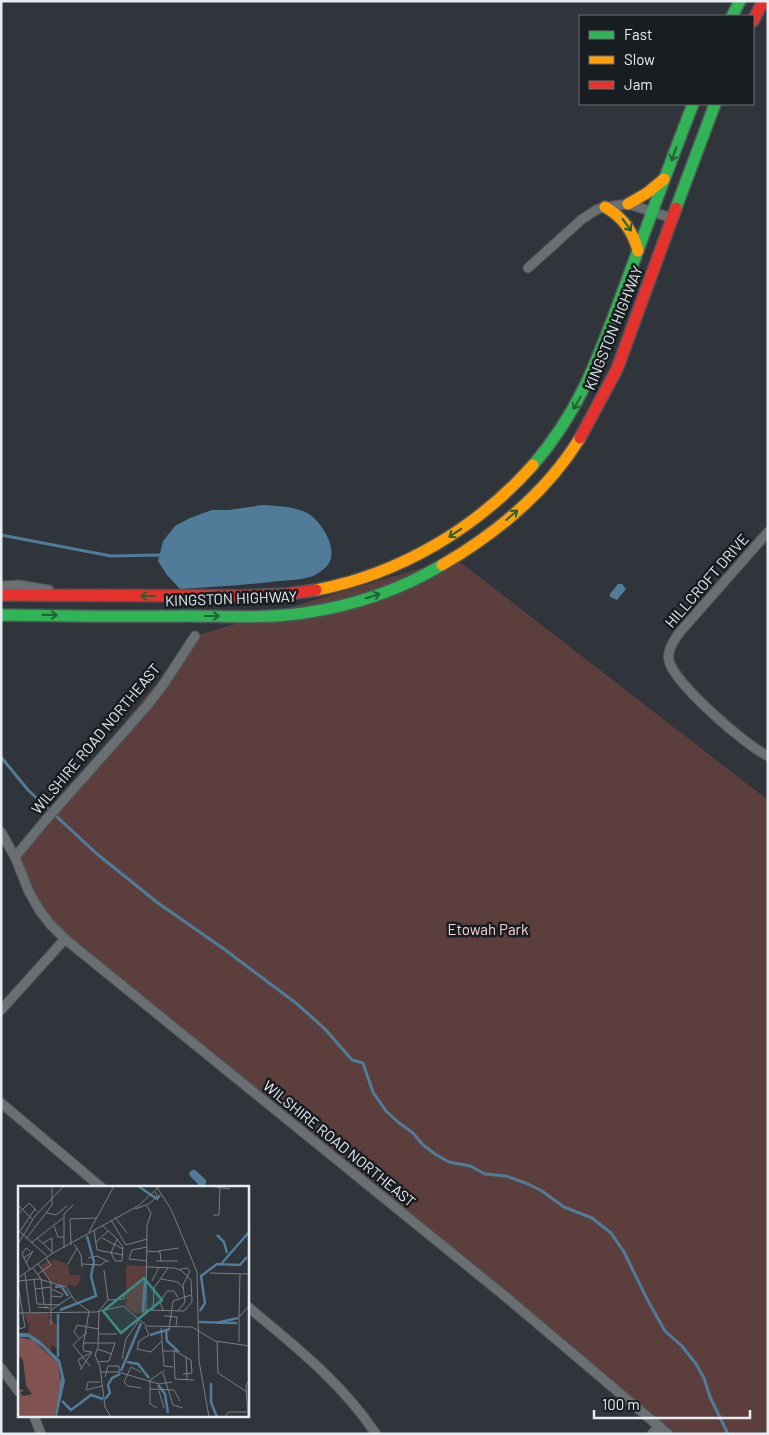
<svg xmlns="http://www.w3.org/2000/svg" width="769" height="1435" font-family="Barlow,sans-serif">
  <rect width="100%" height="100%" fill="#2f353a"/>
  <path fill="#5c3f3d" d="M 455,558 L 768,800 L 768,1434 L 671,1434 L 51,925 L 15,857 L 195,636 Z"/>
  <path fill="#507c9a" d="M 262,505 C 277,506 293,506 307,513 C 322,521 341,552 326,567 C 323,570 317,574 313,576 C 303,580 290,580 279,581 C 246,585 214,587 180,589 L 167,575 L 158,561 L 163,541 L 175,526 L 190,518 L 212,510 L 229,510 Z
    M 618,584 L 622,584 L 626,589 L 617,600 L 610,597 L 610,594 Z
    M 192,1170 L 195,1170 L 206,1180 L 206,1184 L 203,1186 L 200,1186 L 190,1176 L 189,1173 Z"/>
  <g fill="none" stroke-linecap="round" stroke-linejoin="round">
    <path stroke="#507c9a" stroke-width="3" d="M 1,535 L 111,556 L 160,555
      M 1,757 L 28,790 L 97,854 L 158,903 L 224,949 L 296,1003 L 325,1029 L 352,1060 L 363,1063 L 373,1092 L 386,1111 L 398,1122 L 413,1133 L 423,1145 L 435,1154 L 449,1162 L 470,1166 L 485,1174 L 506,1176 L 528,1184 L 542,1191 L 564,1207 L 592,1218 L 611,1233 L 624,1252 L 647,1299 L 665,1331 L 682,1346 L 696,1364 L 704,1378 L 710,1397 L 728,1434"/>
    <defs>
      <path id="street" d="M 528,268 L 581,220 L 596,210 L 605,207 L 628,204 L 672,218
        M 768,532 L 679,633 C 673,642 667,650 669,661 C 675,684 746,746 768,756
        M 1,586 L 19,585 L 49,590
        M 1,832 L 15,857 L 29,892 L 40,911 L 51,925 L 65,939 L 506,1297 L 668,1434
        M 15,857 L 44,822 L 146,707 L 163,685 L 195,636
        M 1,1010 L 65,939
        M 1,1103 L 102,1188
        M 248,1307 C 294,1345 342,1383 376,1434
        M 1,1368 L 19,1392
        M 34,1416 L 41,1434
        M 652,1434 L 659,1426"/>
      <path id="fast" d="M 732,16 L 740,1
        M 676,208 L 715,104
        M 533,465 C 583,407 600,352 626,283 C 648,223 670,163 693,104
        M 1,615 C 63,616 125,617 186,616 C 225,616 265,619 304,613 C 352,606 400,590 442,565"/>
      <path id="slow" d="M 628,204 L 647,193 L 664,179
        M 605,207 C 623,217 633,231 638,251
        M 442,565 C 497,533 546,493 580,438
        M 316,590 C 400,574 477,528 533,465"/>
      <path id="jam" d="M 753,21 L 763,1
        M 580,438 L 617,369 L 676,208
        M 1,595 L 244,596 L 288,594 L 316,590"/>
    </defs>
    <use href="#street" stroke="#4e5457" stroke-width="11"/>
    <use href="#fast" stroke="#4e5457" stroke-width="14"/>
    <use href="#slow" stroke="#4e5457" stroke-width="14"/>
    <use href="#jam" stroke="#4e5457" stroke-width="14"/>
    <use href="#street" stroke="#6a6f72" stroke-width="9"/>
    <use href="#fast" stroke="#30b455" stroke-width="11"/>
    <use href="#slow" stroke="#ff9f0a" stroke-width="11"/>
    <use href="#jam" stroke="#e5322d" stroke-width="11"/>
  </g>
  <defs><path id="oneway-shaft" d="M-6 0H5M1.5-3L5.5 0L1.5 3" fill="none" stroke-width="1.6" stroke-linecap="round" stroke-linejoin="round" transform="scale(1.25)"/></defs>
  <g stroke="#236138">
    <use href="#oneway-shaft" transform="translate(674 154) rotate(110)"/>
    <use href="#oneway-shaft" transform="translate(627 225) rotate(54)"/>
    <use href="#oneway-shaft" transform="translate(577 403) rotate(120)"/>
    <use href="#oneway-shaft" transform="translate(512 515) rotate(-41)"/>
    <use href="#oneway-shaft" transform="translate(455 533) rotate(146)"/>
    <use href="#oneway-shaft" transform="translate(148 596) rotate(180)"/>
    <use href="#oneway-shaft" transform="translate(373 596) rotate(-17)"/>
    <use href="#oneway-shaft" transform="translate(50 615) rotate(1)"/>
    <use href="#oneway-shaft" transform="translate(212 616)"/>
  </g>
  <g text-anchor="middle" stroke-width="5" stroke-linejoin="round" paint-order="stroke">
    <g font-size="15" fill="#e7eef3" stroke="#181d21">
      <text transform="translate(614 328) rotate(-68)" y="5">KINGSTON HIGHWAY</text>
      <text transform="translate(707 581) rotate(-49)" y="5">HILLCROFT DRIVE</text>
      <text transform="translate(231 599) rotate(-2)" y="5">KINGSTON HIGHWAY</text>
      <text transform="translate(96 739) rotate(-50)" y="5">WILSHIRE ROAD NORTHEAST</text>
      <text transform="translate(339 1144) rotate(39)" y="5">WILSHIRE ROAD NORTHEAST</text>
    </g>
    <g font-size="15" fill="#f8d4d0" stroke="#181d21">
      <text x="488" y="935">Etowah Park</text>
    </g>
  </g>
  <g transform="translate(18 1186)">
    <rect width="231" height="231" fill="#2f353a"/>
    <path d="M 34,73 L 50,78 L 52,89 L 63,89 L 61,97 L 57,101 L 51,98 L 49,101 L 33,95 L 22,80 L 31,74 L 34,78 ZM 108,79 L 129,80 L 127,127 L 117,127 L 108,121 ZM 25,126 L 33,129 L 30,131 L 41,141 L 40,163 L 33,159 L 33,165 L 10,148 L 11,141 L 6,128 Z" fill="#5c3f3d"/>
    <path d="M 0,151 L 15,154 L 40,177 L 43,198 L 37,231 L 0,231 L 0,203 L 6,204 L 2,207 L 5,210 L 14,208 L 8,200 L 5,174 L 0,169 Z" fill="#805250"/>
    <path d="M 0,147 L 10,147 L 21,154 L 42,174 L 47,195 L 39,231 L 37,231 L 43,191 L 40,177 L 23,160 L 10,151 L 0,151 Z" fill="#507c9a"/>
    <path fill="none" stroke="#507c9a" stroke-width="2.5" d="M 120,0 L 139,13 L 142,9M 199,49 L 206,56 L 209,67M 204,77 L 232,45M 37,101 L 43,100 L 50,110M 42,124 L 78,110 L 73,90 L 76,76 L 69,50M 182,125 L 187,117 L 183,90 L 199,78 L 222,79 L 229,71M 125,126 L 127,93M 40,128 L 40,171M 181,136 L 219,137M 198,137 L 220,132M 148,144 L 149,155 L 161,166M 132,149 L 152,143M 109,176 L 120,178 L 131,192M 103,185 L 123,137M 193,197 L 193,216 L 199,231M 140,199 L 147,208 L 150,227M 87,213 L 92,207 L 90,199 L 94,192 L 102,188M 44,215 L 53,224 L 73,209 L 85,213"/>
    <path fill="none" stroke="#797f84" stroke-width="1" d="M 138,0 L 153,23 L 179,86 L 181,175 L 191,231M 191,0 L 212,3M 0,19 L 15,34M 117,23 L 131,18 L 139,10 L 137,6M 29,27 L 38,29 L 49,20M 0,28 L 11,17 L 19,25M 195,29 L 201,29 L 202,1M 97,31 L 109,47M 93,34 L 108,59 L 129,53M 84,39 L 98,52 L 105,61 L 104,75 L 97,75 L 93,67 L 99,53M 36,40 L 40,51 L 46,51M 0,44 L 30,71M 76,44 L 79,64 L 105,69M 71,46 L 96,0M 0,48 L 17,23M 19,52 L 33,65M 84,52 L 105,63M 8,53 L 34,19 L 34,0M 13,57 L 45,32M 25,57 L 34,52 L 34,68M 77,57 L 90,45M 0,58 L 17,30 L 46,0M 56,58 L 63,69 L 64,81M 53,59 L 52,33 L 79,32M 46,62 L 46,28 L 55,19M 129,65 L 142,66 L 143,75M 140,65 L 161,62M 6,72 L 15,65 L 8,77M 70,72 L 79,70 L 91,76M 129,75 L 111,73 L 114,64 L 129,61M 138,75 L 160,75M 20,78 L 33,96 L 33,139M 50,78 L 59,62M 64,78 L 83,79 L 89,74M 15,82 L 23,93 L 26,118M 12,84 L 4,68 L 8,62 L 12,65M 86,84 L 90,114 L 81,125 L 80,161 L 77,169 L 82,181 L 87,221 L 93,231M 192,87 L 232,88M 7,88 L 12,126M 20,88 L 33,79 L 28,72M 0,92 L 35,67 L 120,20 L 142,0M 16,93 L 19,118 L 42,119M 143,93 L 160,96 L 165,102M 0,95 L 21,93 L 48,101 L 57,115 L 71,125 L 65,161 L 66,165 L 74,166M 134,95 L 141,81M 0,100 L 7,141 L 2,143 L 0,138M 17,103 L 33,101M 33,110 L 43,111 L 45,108 L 33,103M 90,114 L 106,113 L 107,107M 20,121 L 31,122 L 27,120M 33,124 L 54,110M 128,124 L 166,125 L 174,116 L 173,94 L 164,85 L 157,82 L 129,81M 135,124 L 136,102 L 150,82M 145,124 L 142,116 L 149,105 L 156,105 L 160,112M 160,125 L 167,116 L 165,99 L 172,85 L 169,82 L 162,83M 0,127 L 78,126 L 105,120 L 129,140 L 174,141 L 197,155 L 232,160M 146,130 L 159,131 L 158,140M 221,131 L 222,88M 127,140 L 131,149 L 121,155 L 119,163 L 133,166 L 144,155M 143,142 L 146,180 L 155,181M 151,143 L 155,115 L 173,109M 81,148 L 99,148M 61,152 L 56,146 L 59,139 L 81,143M 199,156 L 200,187 L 229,206M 221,156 L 221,131 L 232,119M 66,157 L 97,157 L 91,175 L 80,176M 55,159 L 72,180M 55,159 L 69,146M 79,163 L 94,168M 156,164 L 157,193 L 176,194M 145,165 L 157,165 L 173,174 L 174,187 L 165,188M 168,171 L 169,194M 104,173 L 108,153 L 128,124 L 129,40 L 133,27 L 129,20M 64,183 L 60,174 L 72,167M 62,184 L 74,166M 82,186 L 100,186 L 141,198 L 154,196M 145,187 L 155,219 L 165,222M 87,191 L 90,180 L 101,180 L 101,186M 82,196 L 70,196 L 68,204 L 84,200M 123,202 L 110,200 L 106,196 L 113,181 L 123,186M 132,203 L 156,204 L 162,215M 141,205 L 146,222M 139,222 L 132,218 L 132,194 L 147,184M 206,231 L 211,226 L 229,226M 230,231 L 228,200 L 232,192"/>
    <path fill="#3a8e89" fill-opacity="0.15" stroke="#3a8e89" stroke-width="2.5" d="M 126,92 L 144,114 L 103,147 L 85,125 Z"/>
    <rect width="231" height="231" fill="none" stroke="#e7eef3" stroke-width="2.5"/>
  </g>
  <rect width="769" height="1435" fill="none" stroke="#e7eef3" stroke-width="5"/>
  <rect x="579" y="15" width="175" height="90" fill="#181d21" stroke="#6b7175"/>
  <rect x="589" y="31" width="25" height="8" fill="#30b455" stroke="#6b7175"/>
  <text x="624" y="40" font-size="15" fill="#e7eef3">Fast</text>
  <rect x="589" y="56" width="25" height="8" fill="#ff9f0a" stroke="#6b7175"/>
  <text x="624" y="65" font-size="15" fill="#e7eef3">Slow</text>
  <rect x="589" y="81" width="25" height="8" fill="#e5322d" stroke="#6b7175"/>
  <text x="624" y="90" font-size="15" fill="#e7eef3">Jam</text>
  <path d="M594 1410v8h156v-8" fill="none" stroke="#e7eef3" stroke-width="2.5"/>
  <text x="602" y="1410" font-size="15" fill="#e7eef3" stroke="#181d21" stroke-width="4" paint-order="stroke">100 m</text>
</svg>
